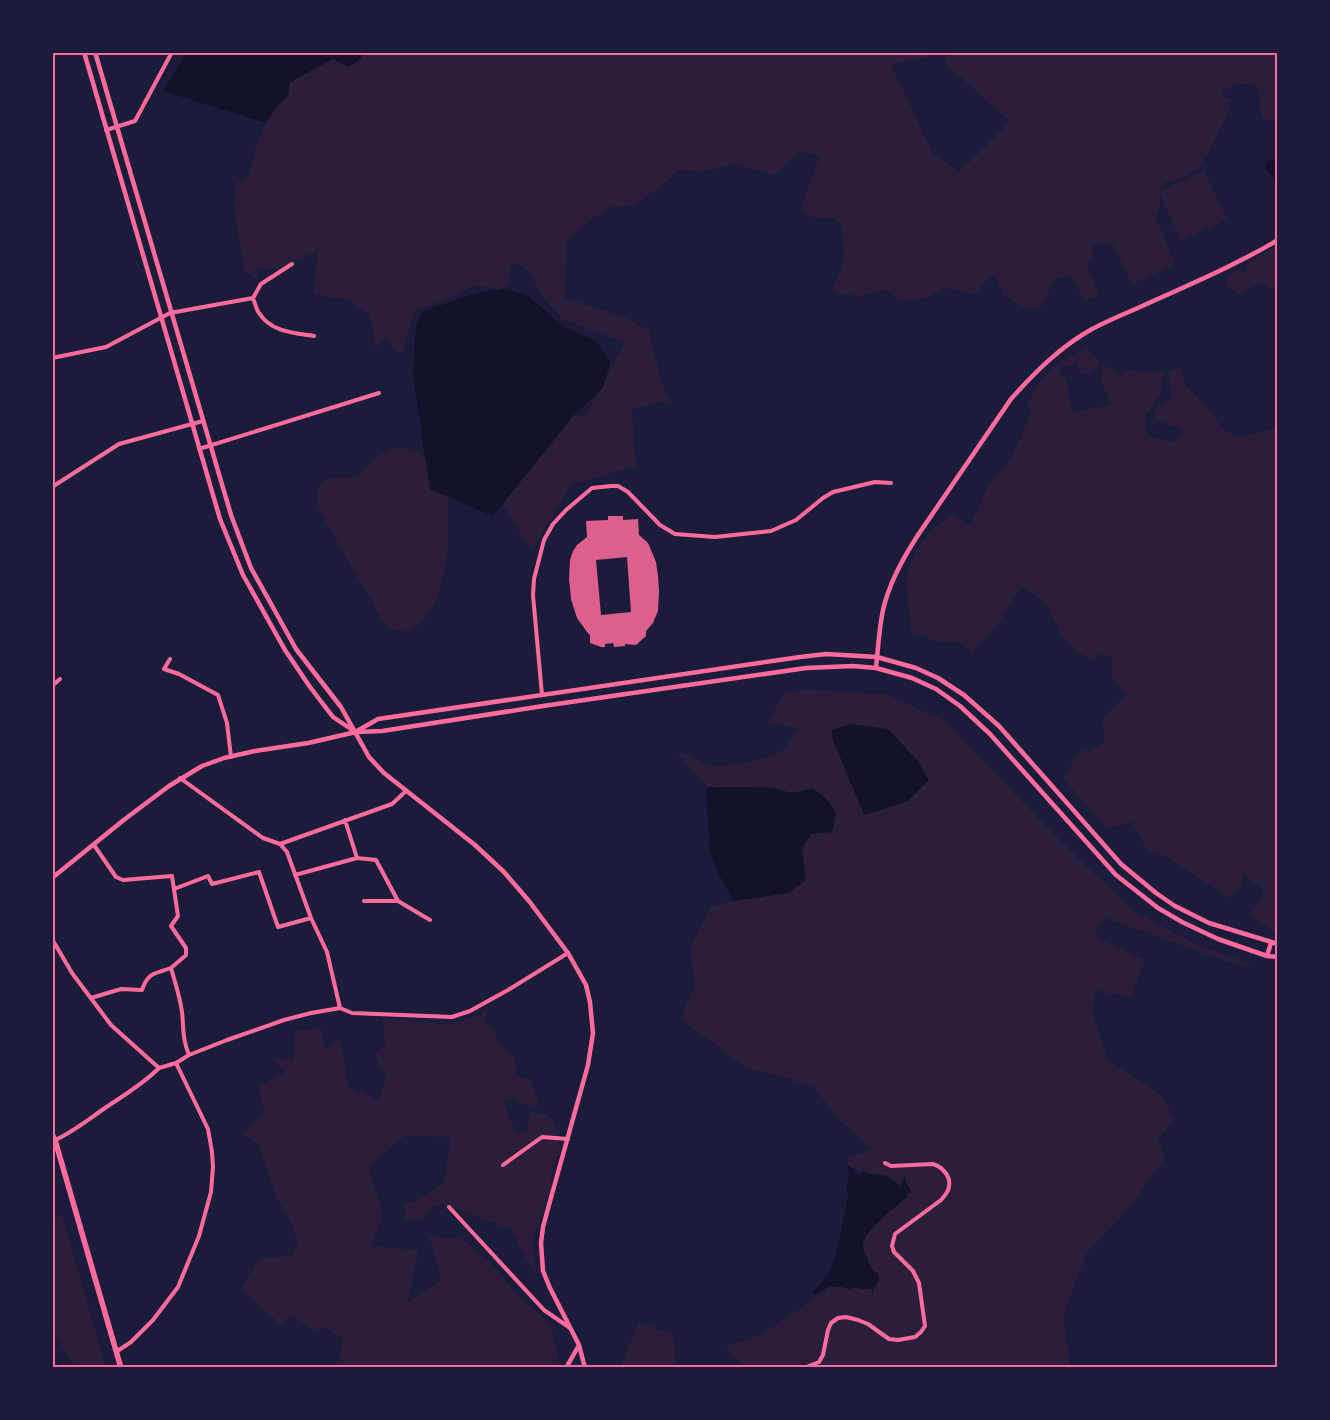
<svg xmlns="http://www.w3.org/2000/svg" width="1330" height="1420" font-family="'Source Sans 3',sans-serif">
  <rect width="100%" height="100%" fill="#1b1b3a"/>
  <path fill="#2a1e3b" fill-rule="evenodd" d="M 363,53 L 943,53 L 891,65 L 934,155 L 950,164 L 958,173 L 1010,122 L 944,62 L 947,53 L 1277,53 L 1277,121 C 1254,123 1263,100 1256,86 C 1246,83 1229,83 1222,93 L 1224,97 L 1230,99 L 1232,101 L 1230,109 L 1209,152 L 1196,171 L 1175,181 L 1166,182 L 1160,188 L 1160,191 L 1204,171 L 1227,219 L 1181,241 L 1160,194 L 1159,213 L 1155,216 L 1176,264 L 1132,284 L 1112,243 L 1094,245 L 1092,249 L 1094,256 C 1092,259 1089,260 1087,262 C 1083,268 1102,286 1097,298 L 1086,300 L 1081,295 L 1072,277 L 1068,276 L 1054,280 C 1046,292 1047,312 1029,310 L 1003,295 L 995,274 L 989,278 L 975,294 L 943,288 L 924,299 L 900,302 L 888,290 L 877,291 L 863,296 L 836,294 L 833,286 C 848,265 843,250 841,226 L 834,218 L 814,218 L 800,210 L 819,157 L 799,151 L 781,168 L 775,176 L 736,164 L 703,172 L 679,170 L 660,187 L 632,206 L 612,207 L 592,218 L 567,242 L 565,298 L 622,316 L 649,330 L 662,384 L 670,401 L 632,409 L 636,466 L 571,485 L 532,551 L 504,507 L 503,453 L 537,414 L 585,416 L 625,343 L 562,319 L 542,296 L 528,270 L 512,262 L 509,285 L 498,290 L 477,285 L 440,302 L 415,310 L 403,351 L 396,353 L 386,337 L 375,349 L 370,315 L 351,301 L 313,294 L 318,251 L 277,269 L 257,269 L 258,281 L 244,270 L 234,210 L 235,184 L 248,176 L 256,145 L 266,123 L 275,109 L 288,95 L 290,82 L 333,59 L 361,59 Z
    M 1277,245 L 1277,292 L 1261,283 L 1238,294 L 1226,286 L 1228,276 L 1236,271 L 1246,273 L 1246,264 Z
    M 1087,348 L 1101,363 L 1088,375 L 1080,373 L 1077,364 L 1063,367 L 1058,374 L 1066,379 L 1072,412 L 1112,405 L 1100,380 L 1103,364 L 1120,376 L 1130,370 L 1164,373 L 1160,394 L 1145,416 L 1148,437 L 1175,442 L 1183,429 L 1154,420 L 1155,409 L 1171,398 L 1168,370 L 1181,367 L 1185,384 L 1207,408 L 1224,430 L 1238,437 L 1277,428 L 1277,934 L 1251,916 L 1264,891 L 1244,874 L 1241,887 L 1231,898 L 1166,857 L 1147,850 L 1132,822 L 1107,829 L 1063,778 L 1081,750 L 1089,752 L 1105,742 L 1102,719 L 1127,694 L 1111,676 L 1112,657 L 1101,654 L 1092,661 L 1078,652 L 1061,635 L 1046,602 L 1021,587 L 1000,621 L 973,653 L 959,642 L 937,642 L 911,631 L 906,581 L 910,564 L 916,551 L 931,530 L 952,515 L 970,525 L 987,489 L 1013,454 L 1032,411 L 1027,406 L 1040,380 L 1058,363 Z
    M 392,448 C 420,446 438,466 446,491 C 449,499 448,509 448,518 C 449,553 446,599 419,625 C 410,633 399,634 388,626 C 382,621 374,605 370,598 C 359,581 349,563 339,545 C 332,532 323,519 318,505 C 316,498 315,489 321,483 C 331,473 345,481 357,476 C 364,474 370,464 376,458 C 381,454 387,451 392,448 Z
    M 803,689 L 885,694 L 944,720 L 996,775 L 1074,854 L 1133,911 L 1192,942 L 1255,966 L 1240,966 L 1105,918 L 1094,936 L 1145,960 L 1130,998 L 1095,990 L 1093,1016 L 1108,1061 L 1161,1095 L 1175,1119 L 1158,1139 L 1165,1158 L 1128,1209 L 1086,1254 L 1063,1317 L 1071,1367 L 743,1367 L 725,1347 L 764,1333 L 825,1292 L 830,1283 L 860,1251 L 886,1179 L 847,1168 L 848,1158 L 860,1153 L 873,1150 L 855,1132 L 844,1125 L 814,1088 L 788,1078 L 746,1068 L 719,1047 L 680,1020 L 695,985 L 690,949 L 711,906 L 734,901 L 788,893 L 802,848 L 831,804 L 822,795 L 812,789 L 791,793 L 773,788 L 708,787 L 674,749 L 713,767 L 750,762 L 781,752 L 800,729 L 768,722 L 783,694 ZM 832,730 L 908,801 L 864,815 L 832,737 Z
    M 488,1005 L 485,1023 L 495,1029 L 496,1042 L 515,1056 L 517,1076 L 530,1080 L 540,1106 L 522,1104 L 515,1097 L 502,1101 L 517,1134 L 528,1132 L 529,1112 L 547,1114 L 555,1123 L 558,1134 L 560,1148 L 558,1157 L 553,1167 L 550,1192 L 533,1239 L 537,1279 L 511,1229 L 443,1204 L 433,1207 L 423,1220 L 405,1221 L 405,1205 L 424,1197 L 445,1181 L 450,1137 L 404,1136 L 369,1167 L 383,1216 L 371,1246 L 419,1250 L 408,1302 L 441,1280 L 429,1236 L 463,1239 L 496,1269 L 519,1297 L 551,1324 L 560,1367 L 331,1367 L 339,1360 L 342,1339 L 326,1327 L 312,1330 L 293,1315 L 281,1325 L 241,1289 L 259,1258 L 293,1256 L 298,1245 L 291,1223 L 277,1198 L 258,1144 L 243,1134 L 264,1111 L 258,1088 L 285,1072 L 272,1058 L 294,1060 L 295,1031 L 321,1028 L 326,1050 L 340,1038 L 348,1086 L 378,1100 L 386,1077 L 374,1055 L 385,1046 L 384,1026 L 382,1018 L 449,1025 L 472,1017 L 482,1015 Z
    M 62,1214 L 103,1358 L 106,1367 L 74,1367 L 53,1330 L 53,1219 Z
    M 639,1322 L 674,1335 L 676,1367 L 620,1367 Z"/>
  <path fill="#12122b" d="M 186,53 L 186,52 L 363,53 L 361,59 L 349,67 L 333,59 L 290,82 L 288,95 L 275,109 L 266,123 L 163,91 Z
    M 1277,158 L 1278,158 L 1277,189 L 1273,177 L 1264,169 L 1269,161 Z
    M 503,289 L 527,295 L 564,327 L 596,341 L 610,362 L 603,388 L 574,415 L 493,516 L 430,489 L 413,375 L 416,327 L 422,312 L 480,292 Z
    M 850,724 L 888,729 L 918,761 L 929,780 L 908,801 L 864,815 L 832,737 L 832,730 Z
    M 708,787 L 773,788 L 791,793 L 812,789 C 823,795 830,802 836,813 L 832,832 L 811,834 L 802,848 L 806,880 L 788,893 L 734,901 L 717,871 L 710,851 L 706,793 Z
    M 847,1163 L 850,1167 L 855,1169 L 854,1174 L 861,1175 L 862,1171 C 869,1175 878,1174 886,1176 C 892,1178 895,1182 900,1186 L 904,1176 L 906,1178 L 905,1181 L 912,1192 L 908,1193 L 907,1197 C 896,1206 866,1231 863,1243 C 862,1248 865,1254 867,1258 C 871,1267 870,1269 878,1274 L 879,1280 L 874,1288 L 873,1295 L 872,1295 L 872,1290 L 870,1289 C 862,1290 859,1287 852,1288 L 850,1290 C 843,1286 832,1285 825,1289 C 820,1291 818,1294 813,1295 L 812,1293 L 828,1275 L 835,1259 L 848,1198 L 847,1187 L 849,1177 Z"/>
  <path fill="#dd5f8e" fill-rule="evenodd" d="M 608,516 L 623,516 L 623,520 L 638,519 L 639,535 L 648,543 L 656,562 L 658,576 L 659,591 L 658,611 L 653,623 L 646,631 L 646,636 L 636,645 L 625,644 L 625,646 L 614,647 L 613,643 L 605,644 L 605,647 L 601,647 L 590,643 L 590,635 L 587,632 L 577,618 L 571,599 L 569,579 L 570,560 L 573,551 L 577,545 L 587,537 L 586,521 L 608,520 ZM 627,557 L 631,612 L 601,615 L 596,560 Z"/>
  <g fill="none" stroke-linecap="round" stroke-linejoin="round">
    <path stroke="#ff6b9d" stroke-width="4" d="M 106,130 L 135,121 L 172,52
      M 253,298 C 255,303 256,309 259,313 C 271,332 294,333 314,336
      M 52,358 L 106,347 L 170,313 L 253,298 L 261,284 L 292,264
      M 199,449 L 379,393
      M 52,487 L 119,444 L 203,421
      M 170,659 L 164,669 L 179,674 L 218,695 L 227,723 L 231,757
      M 52,686 L 60,679
      M 542,695 L 533,595 L 534,579 L 544,540 L 553,524 L 566,510 L 592,488 L 611,486 L 618,486 L 628,492 L 660,525 L 675,534 L 715,537 L 771,531 L 796,520 L 823,498 L 833,492 L 875,482 L 891,483
      M 180,778 L 263,838 L 280,844 L 287,852 L 311,918 L 327,952 L 340,1008
      M 280,844 L 392,804 L 406,791
      M 94,845 L 116,877 L 123,880 L 172,876 L 178,916 L 171,926 L 186,948 L 186,955 L 171,968 C 175,982 180,997 182,1012 C 184,1029 182,1038 189,1055
      M 357,858 L 376,860 L 398,901 L 430,920
      M 295,875 L 357,858 L 345,820
      M 174,889 L 208,876 L 212,884 L 259,872 L 278,927 L 311,918
      M 364,901 L 398,901
      M 52,939 L 72,973 L 111,1025 L 159,1068
      M 91,998 L 121,989 L 142,990 C 148,972 155,974 171,968
      M 55,1140 C 73,1132 89,1119 105,1108 C 123,1096 143,1084 159,1068 L 176,1063 L 189,1055 L 227,1040 L 284,1020 L 311,1013 L 340,1008 L 352,1013 L 452,1017 L 470,1011 L 508,990 L 568,953
      M 503,1165 L 542,1137 L 568,1139
      M 449,1207 L 544,1310 L 570,1328
      M 116,1352 L 131,1342 L 153,1320 L 178,1287 L 199,1236 L 211,1192 L 213,1167 L 212,1152 L 208,1129 L 176,1063
      M 804,1368 L 819,1362 L 823,1355 L 828,1330 L 831,1323 L 838,1318 L 846,1317 L 858,1320 L 868,1324 L 889,1339 L 898,1340 L 915,1337 L 921,1332 L 925,1326 L 919,1283 L 913,1271 L 894,1252 L 892,1246 L 895,1234 L 941,1200 C 944,1196 949,1192 949,1186 C 951,1176 942,1167 933,1164 L 891,1166 L 885,1163"/>
    <path stroke="#ff6b9d" stroke-width="4.5" d="M 84,52 L 220,519 L 243,575 L 285,650 L 310,687 L 333,717 L 354,731
      M 95,52 L 231,515 L 251,568 L 275,611 L 296,649 L 341,707 L 369,757 L 384,773 L 475,845 L 504,872 L 529,901 L 568,953 L 586,985 L 590,1002 L 593,1033 L 588,1065 L 552,1194 L 543,1227 L 541,1243 L 543,1271 L 550,1288 L 579,1345 L 585,1368
      M 876,668 C 878,649 879,629 883,610 C 889,583 903,558 918,535 L 1011,399 C 1035,372 1060,347 1092,329 C 1107,321 1124,314 1140,307 C 1186,286 1234,266 1278,240
      M 357,731 L 378,719 L 800,657 L 826,654 L 877,657 L 916,668 L 938,678 L 964,695 L 999,726 L 1121,864 L 1156,893 L 1175,906 L 1209,923 L 1278,944
      M 52,878 L 125,819 L 169,786 L 202,766 L 224,758 L 255,751 L 308,743 L 356,732 L 382,731 L 543,706 L 806,668 L 853,666 L 876,668 L 912,678 L 936,689 L 960,706 L 990,734 L 1116,875 L 1158,908 L 1182,922 L 1218,939 L 1267,956 L 1278,957
      M 1267,956 L 1271,943
      M 566,1368 L 579,1345"/>
    <path stroke="#ff6b9d" stroke-width="5.5" d="M 52,1134 L 55,1140 L 121,1368"/>
  </g>
  <rect width="1330" height="1420" fill="none" stroke="#1b1b3a" stroke-width="108"/>
  <rect x="54" y="54" width="1222" height="1312" fill="none" stroke="#ff6b9d" stroke-width="2"/>
</svg>
